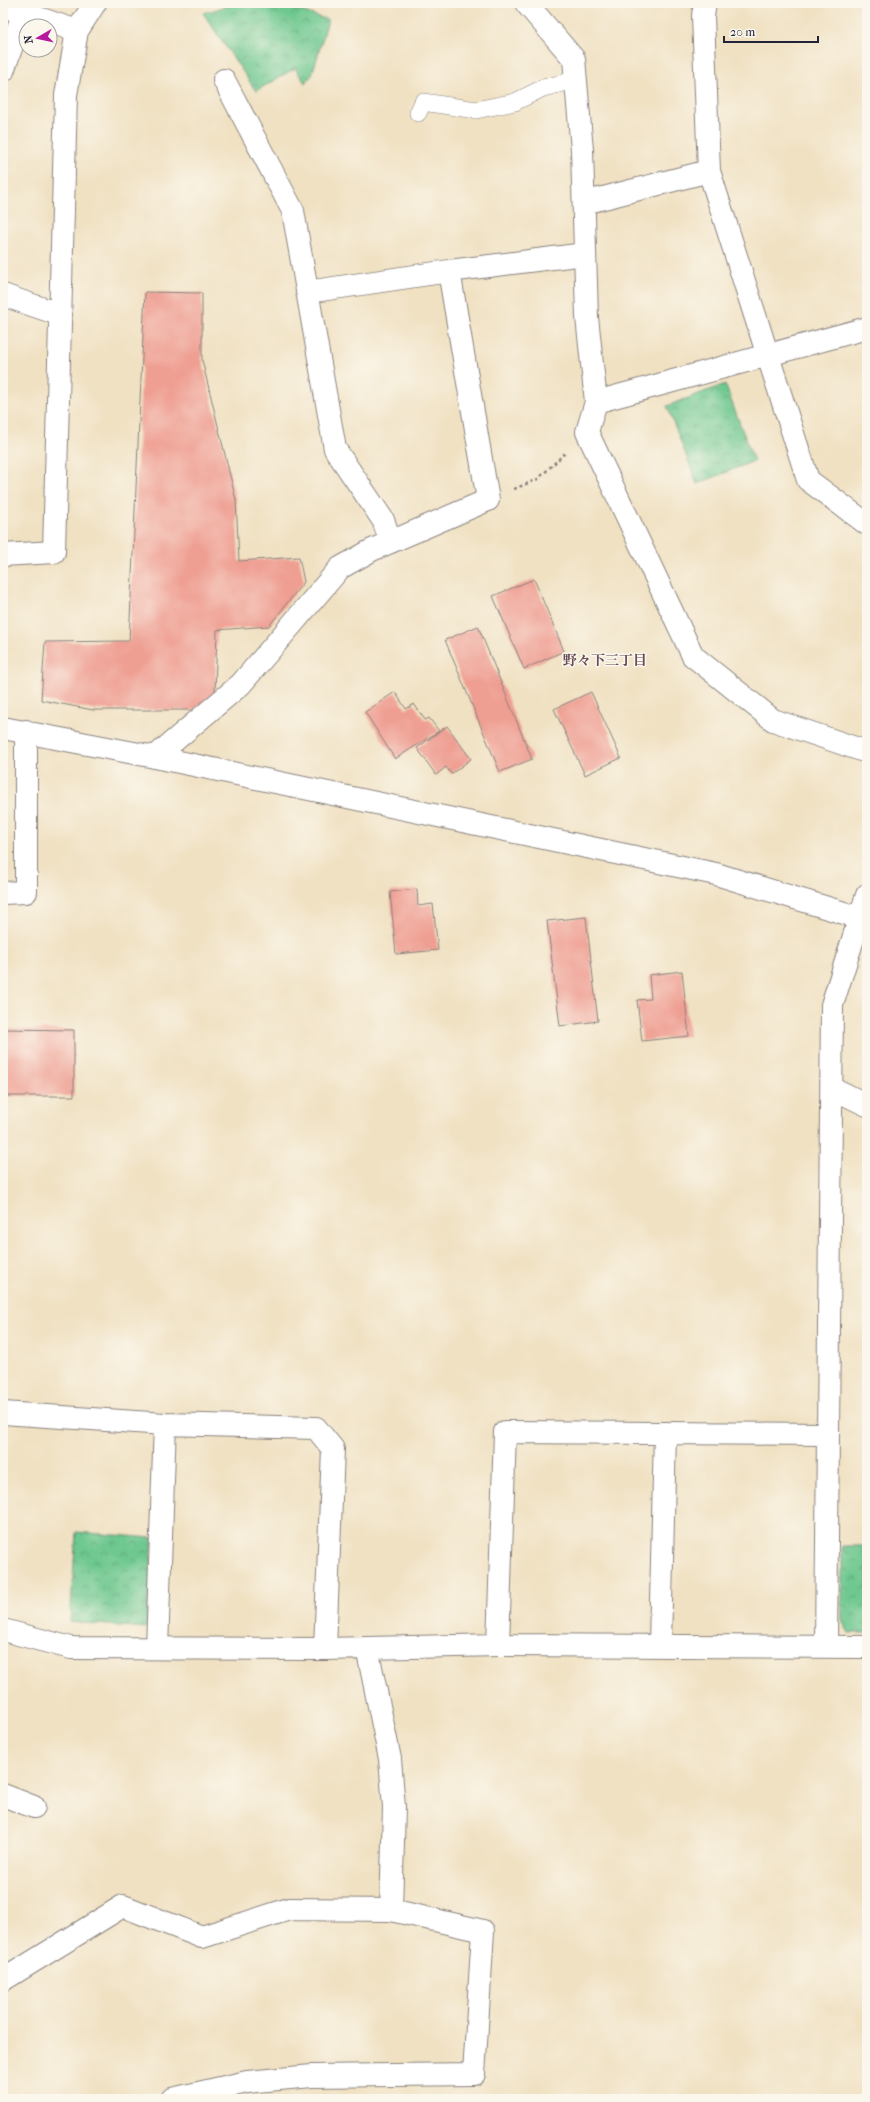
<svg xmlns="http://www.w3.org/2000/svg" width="870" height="2102" font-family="'IM FELL French Canon','Noto Serif JP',serif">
  <defs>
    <pattern id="park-crowns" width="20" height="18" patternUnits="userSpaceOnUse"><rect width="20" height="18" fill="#6ec88f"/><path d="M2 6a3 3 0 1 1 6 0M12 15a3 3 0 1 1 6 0" fill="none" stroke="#5aa276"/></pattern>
  </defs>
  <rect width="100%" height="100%" fill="#fbf7ec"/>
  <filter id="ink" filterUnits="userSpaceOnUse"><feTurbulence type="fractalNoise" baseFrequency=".025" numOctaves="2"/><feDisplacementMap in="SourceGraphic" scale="8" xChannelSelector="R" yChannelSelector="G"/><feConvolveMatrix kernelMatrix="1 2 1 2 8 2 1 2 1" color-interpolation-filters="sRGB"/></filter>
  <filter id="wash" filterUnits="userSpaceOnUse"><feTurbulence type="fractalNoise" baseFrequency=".012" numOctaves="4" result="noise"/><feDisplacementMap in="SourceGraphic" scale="16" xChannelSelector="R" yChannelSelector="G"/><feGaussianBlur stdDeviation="0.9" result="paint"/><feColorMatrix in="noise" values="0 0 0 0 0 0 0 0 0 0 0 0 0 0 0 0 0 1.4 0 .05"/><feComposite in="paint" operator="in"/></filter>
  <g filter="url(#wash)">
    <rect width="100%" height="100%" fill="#f0e1c2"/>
    <path fill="url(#park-crowns)" stroke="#487565" d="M 238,3 L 278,3 L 328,20 L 312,75 L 305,83 L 295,68 L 256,91 L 203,13 Z
      M 725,384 L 754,461 L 697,484 L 667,406 Z
      M 76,1532 L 153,1538 L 146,1628 L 70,1622 Z
      M 842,1546 L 867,1546 L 867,1633 L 849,1633 L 842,1621 Z"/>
    <g id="blocks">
      <path fill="#ef9e92" d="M 145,292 L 202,293 L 202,360 L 236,500 L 239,561 L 299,557 L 304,582 L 269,626 L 217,630 L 215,693 L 194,710 L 93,710 L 41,700 L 45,642 L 129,641 Z
        M 534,579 L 564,651 L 524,669 L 493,596 Z
        M 478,626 L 532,759 L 500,772 L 445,640 Z
        M 395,692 L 406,709 L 414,704 L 425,720 L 429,718 L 439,731 L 395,759 L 365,712 Z
        M 591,692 L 621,758 L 585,775 L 554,709 Z
        M 447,726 L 471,759 L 451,774 L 446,767 L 436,775 L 417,748 Z
        M 417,889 L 418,906 L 433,904 L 438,950 L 396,954 L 390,892 Z
        M 586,917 L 598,1021 L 560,1026 L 547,921 Z
        M 682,971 L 689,1036 L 642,1041 L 637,1000 L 651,999 L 649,975 Z
        M 3,1029 L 74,1030 L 74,1096 L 3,1096 Z"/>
    </g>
  </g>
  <g filter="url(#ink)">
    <use href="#blocks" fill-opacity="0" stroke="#89827e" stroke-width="1"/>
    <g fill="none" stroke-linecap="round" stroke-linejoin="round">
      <defs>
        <path id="service" d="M 418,113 L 423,102 L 476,110 L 515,102 L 543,88 L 575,80"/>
        <path id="minor" d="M 526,3 L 574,59 L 582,150 L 587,317 L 596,402 L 587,432 L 693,656 L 773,720 L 867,752
          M 705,3 L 703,16 L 709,171 L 768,356 L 808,480 L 867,524
          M 3,6 L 77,31
          M 3,71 L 27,3
          M 224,80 L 293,211 L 335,449 L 383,520 L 391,542
          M 584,203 L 709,171
          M 307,292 L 449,271 L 585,254
          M 3,295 L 61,315
          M 596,402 L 867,328
          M 3,555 L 54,552 L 66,95 L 77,31 L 95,3
          M 155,757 L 241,684 L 340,568 L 372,550 L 488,500 L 449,271
          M 3,893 L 26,892 L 26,731
          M 832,1088 L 867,1105
          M 3,1413 L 165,1424 L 316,1428 L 333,1449 L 325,1649
          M 3,1630 L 71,1648 L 325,1649 L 498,1645 L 867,1647
          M 498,1645 L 505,1432 L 828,1434
          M 660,1645 L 665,1433
          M 826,1647 L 832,1005 L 867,895
          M 157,1648 L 165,1424
          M 3,1795 L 34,1807
          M 3,1980 L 123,1906 L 202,1937 L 289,1909 L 391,1910 L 394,1807 L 390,1759 L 367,1648
          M 172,2099 L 247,2082 L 312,2076 L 474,2074 L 483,1931 L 391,1910"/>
        <path id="tertiary" d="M 3,728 L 155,757 L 716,874 L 867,920"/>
      </defs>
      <use href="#service" stroke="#89827e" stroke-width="18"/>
      <use href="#minor" stroke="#89827e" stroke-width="24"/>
      <use href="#tertiary" stroke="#89827e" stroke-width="24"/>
      <path stroke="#89827e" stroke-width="2.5" stroke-dasharray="3 3" stroke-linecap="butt" d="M 514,489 L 538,479 L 566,452"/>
      <use href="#service" stroke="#fff" stroke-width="17"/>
      <use href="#minor" stroke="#fff" stroke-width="22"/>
      <use href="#tertiary" stroke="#fff" stroke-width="22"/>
    </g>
  </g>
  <g text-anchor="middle" stroke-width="3" stroke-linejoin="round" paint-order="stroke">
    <g font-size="14" font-weight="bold" fill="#6a4d59" stroke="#fbf7ec">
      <text x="605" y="665">野々下三丁目</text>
    </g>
  </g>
  <rect width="870" height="2102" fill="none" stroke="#fbf7ec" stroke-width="16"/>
  <g transform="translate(38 38) rotate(261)"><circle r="19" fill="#fbf7ec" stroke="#a4a2a5"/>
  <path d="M0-3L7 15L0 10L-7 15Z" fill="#b5179e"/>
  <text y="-6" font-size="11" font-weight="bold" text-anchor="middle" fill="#22223b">N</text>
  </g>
  <path d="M724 36v6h94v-6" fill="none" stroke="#22223b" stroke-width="2"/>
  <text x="730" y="36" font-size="12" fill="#22223b" stroke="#fbf7ec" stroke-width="3" paint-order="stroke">20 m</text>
</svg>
